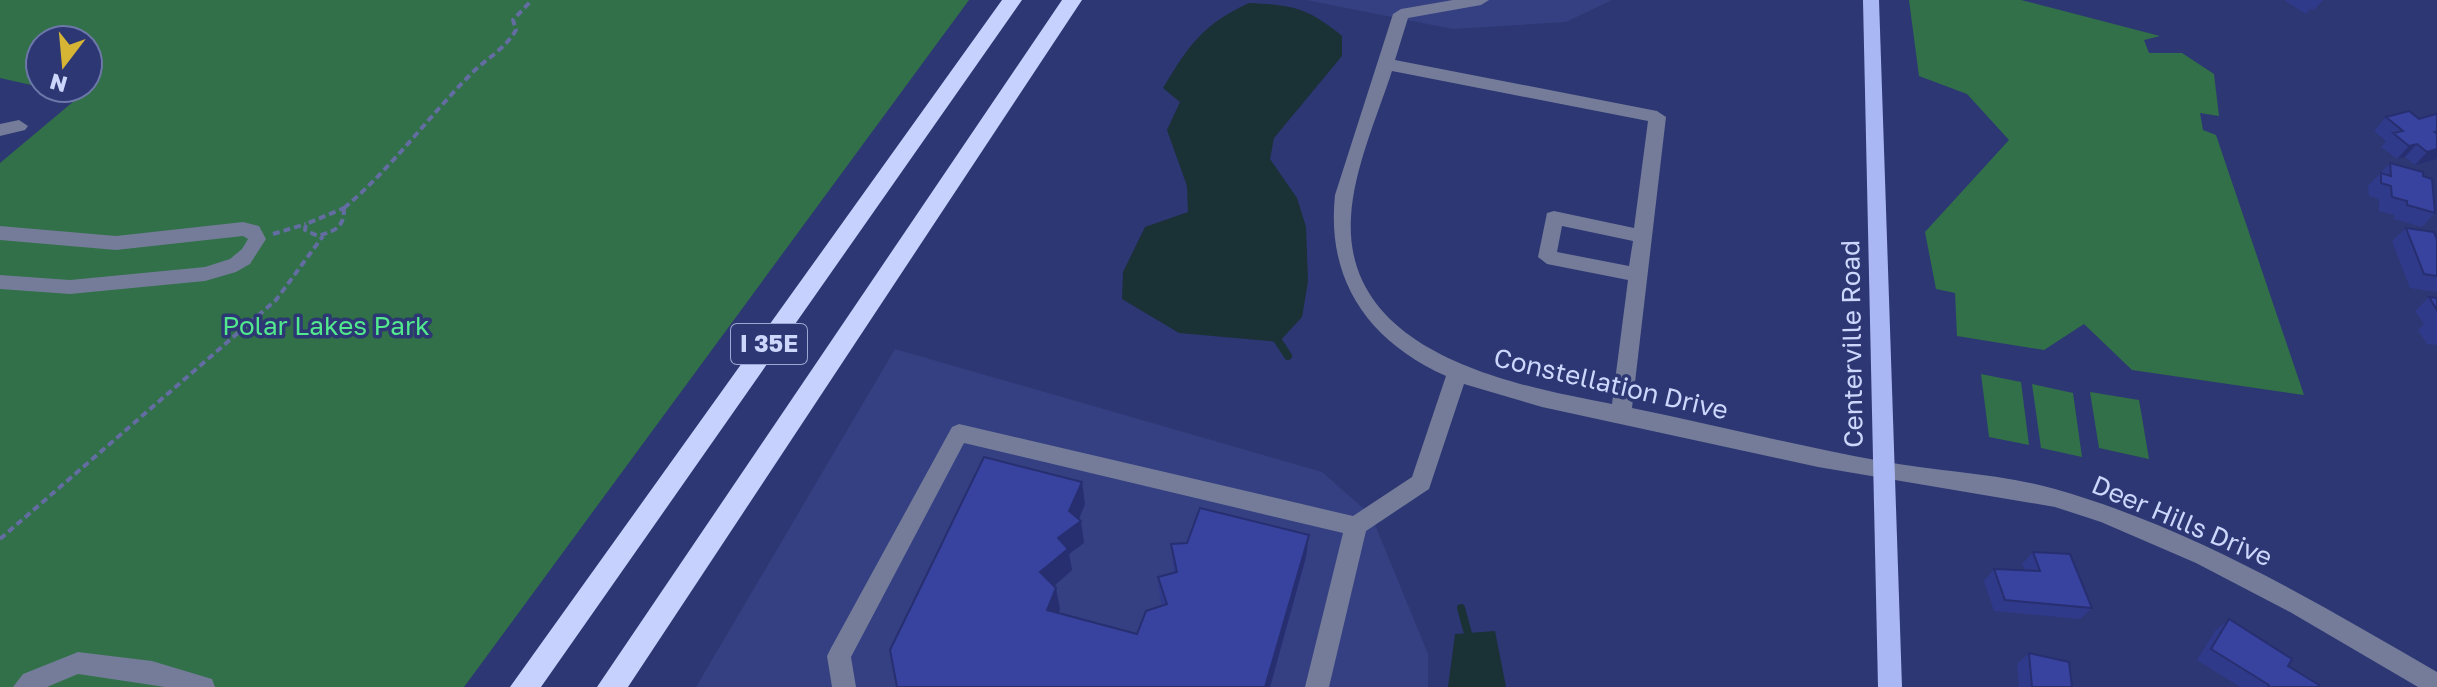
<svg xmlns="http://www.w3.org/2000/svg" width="2437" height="687" font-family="'Golos Text',sans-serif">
  <rect width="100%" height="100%" fill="#2d3773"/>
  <path fill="#354082" d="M 1306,0 L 1612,0 L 1566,22 L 1453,29 Z
    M 895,349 L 1322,472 L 1371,515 L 1428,654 L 1428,687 L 696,687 Z"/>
  <path fill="#317048" d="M 0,0 L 969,0 L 464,687 L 0,687 L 0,163 L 80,96 L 45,88 L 88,88 L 88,40 L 40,40 L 40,87 L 0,78 Z
    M 1909,0 L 2021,0 L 2160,36 L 2144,40 L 2149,53 L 2182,53 L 2214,74 L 2219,116 L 2200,113 L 2203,130 L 2216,135 L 2304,395 L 2132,370 L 2084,324 L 2044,350 L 1957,336 L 1955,293 L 1936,289 L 1925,232 L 2009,140 L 1967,94 L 1919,76 Z
    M 1981,374 L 2021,382 L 2029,445 L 1989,437 Z
    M 2032,384 L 2073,393 L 2082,457 L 2041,448 Z
    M 2090,392 L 2139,400 L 2149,459 L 2099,448 Z"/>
  <path fill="#1a3136" d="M 1249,3 C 1293,5 1308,8 1342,36 L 1342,56 L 1274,138 L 1270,159 L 1297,198 L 1306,227 L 1308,281 L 1302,317 L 1279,342 L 1179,333 L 1122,299 L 1123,272 L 1145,227 L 1188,212 L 1187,186 L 1167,130 L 1180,102 L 1163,88 C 1189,45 1202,25 1249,3 Z
    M 1495,631 L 1506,687 L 1448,687 L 1455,634 Z"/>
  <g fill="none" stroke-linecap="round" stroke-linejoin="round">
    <path stroke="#1a3136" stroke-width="8" d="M 1275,336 L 1288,356
      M 1461,608 L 1470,641"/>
    <path stroke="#636da1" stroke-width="4" stroke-dasharray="7 4" stroke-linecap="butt" d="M 344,208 C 392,168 428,117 472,73 C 487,58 505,49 516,30 L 513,20 L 532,0
      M 344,208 C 344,228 336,230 318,236 L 305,230 L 306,224 Z
      M 273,234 L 306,224
      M 0,539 L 276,300 L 323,236"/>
    <path fill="#747c99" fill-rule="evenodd" d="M 1453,0 L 1489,0 L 1481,5 L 1408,18 L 1395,60 L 1657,111 L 1666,117 L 1632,408 C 1715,425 1798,446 1881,461 C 1939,472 1998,473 2055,489 C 2192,528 2315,601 2437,672 L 2437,687 L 2418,687 L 2290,612 L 2196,563 L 2101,522 L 2055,507 L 1818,467 L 1542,407 L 1464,384 L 1429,489 L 1366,531 L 1329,687 L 1305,687 L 1343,533 L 964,443 L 851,657 L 856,687 L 832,687 L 827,656 L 831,648 L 952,427 L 959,424 L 1353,516 L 1412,477 L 1446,376 C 1368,341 1326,280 1335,195 L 1393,14 L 1401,9 ZM 1392,71 L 1648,121 L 1634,228 L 1554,211 L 1547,213 L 1538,257 L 1547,264 L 1628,280 L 1612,404 C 1512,385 1343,353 1351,217 C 1354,168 1377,117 1392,71 ZM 1562,226 L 1633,241 L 1629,266 L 1557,252 Z
      M 19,120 L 28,126 L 25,130 L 0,136 L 0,124 Z
      M 243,222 L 259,226 L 266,239 L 250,264 L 236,272 L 205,281 L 70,294 L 0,289 L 0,275 L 70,280 L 205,267 L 230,259 L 242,249 L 248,239 L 243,236 L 116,250 L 0,240 L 0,226 L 116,236 Z
      M 78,652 L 152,661 L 212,679 L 215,687 L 165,687 L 78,674 L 47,687 L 13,687 L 23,674 Z"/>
    <path fill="#a9b8f4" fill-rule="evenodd" d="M 1863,0 L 1879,0 L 1902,687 L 1878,687 Z"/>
    <path fill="#c6d2fd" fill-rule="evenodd" d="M 1002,0 L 1022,0 L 541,687 L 510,687 Z
      M 1062,0 L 1082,0 L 628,687 L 597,687 Z"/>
  </g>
  <path fill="#303a8a" d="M 2284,0 L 2323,0 L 2314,10 L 2310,9 L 2306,14 Z
    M 2386,117 L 2437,159 L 2415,165 L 2405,157 L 2397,159 L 2381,147 L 2386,141 L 2374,131 Z
    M 2390,163 L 2423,176 L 2435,213 L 2422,227 L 2394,219 L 2394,215 L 2379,211 L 2379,199 L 2369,196 L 2368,186 Z
    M 2406,228 L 2437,240 L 2437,292 L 2410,288 L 2392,241 Z
    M 2429,297 L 2437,298 L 2437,345 L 2427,344 L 2418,330 L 2424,324 L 2415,311 Z
    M 1085,504 L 1079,519 L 1084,543 L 1069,554 L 1072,570 L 1054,586 L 1060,609 L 1058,613 L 1137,634 L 1162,606 L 1160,598 L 1158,577 L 1174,573 L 1171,544 L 1306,557 L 1270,687 L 897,687 Z
    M 2033,552 L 2092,608 L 2080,619 L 1994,611 L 1984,581 L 1994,569 L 2025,570 L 2022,564 Z
    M 2229,619 L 2288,666 L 2318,687 L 2240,687 L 2197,660 L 2215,631 Z
    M 2029,653 L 2072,687 L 2019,687 L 2017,664 Z"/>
  <path fill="#272f70" d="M 2417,144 L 2405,157 L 2397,159 L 2409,146 Z
    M 2437,149 L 2437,159 L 2415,165 L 2427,152 Z
    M 1082,482 L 1085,504 L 1077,524 L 1081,521 L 1084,543 L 1069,554 L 1072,570 L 1045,594 L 1040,572 Z
    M 1309,535 L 1306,557 L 1270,687 L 1265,687 Z
    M 1056,588 L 1060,609 L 1052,632 L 1047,610 Z"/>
  <path fill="#3843a0" stroke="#272f70" stroke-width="2" d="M 2409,111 L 2419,119 L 2436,114 L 2437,115 L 2437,132 L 2435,132 L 2437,134 L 2437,149 L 2427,152 L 2417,144 L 2409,146 L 2393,133 L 2403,131 L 2386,117 Z
    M 2390,163 L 2423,172 L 2423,176 L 2432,179 L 2435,213 L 2407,205 L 2407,201 L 2392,197 L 2391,186 L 2381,183 L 2381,173 L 2391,176 Z
    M 2406,228 L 2434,232 L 2437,240 L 2437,276 L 2424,274 Z
    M 2429,297 L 2437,298 L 2437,310 Z
    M 984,457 L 1082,482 L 1069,511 L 1081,521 L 1058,538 L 1068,549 L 1040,572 L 1056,588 L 1047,610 L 1137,634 L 1146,611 L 1167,604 L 1158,577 L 1177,572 L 1171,544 L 1187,543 L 1200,508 L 1309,535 L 1265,687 L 897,687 L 890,650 Z
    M 2033,552 L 2070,554 L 2092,608 L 2005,600 L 1994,569 L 2040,571 Z
    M 2229,619 L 2292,659 L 2288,666 L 2319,685 L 2318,687 L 2268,687 L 2269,685 L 2211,649 Z
    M 2029,653 L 2069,662 L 2072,687 L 2032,687 Z"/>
  <g text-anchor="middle" stroke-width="7" stroke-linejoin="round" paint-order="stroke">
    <rect fill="#2d3773" stroke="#9da7d3" stroke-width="2" x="731" y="324" width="76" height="40" rx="6"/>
    <g font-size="24" font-weight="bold" fill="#cdd7fc">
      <text x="769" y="352">I 35E</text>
    </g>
    <g font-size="26" fill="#51e88e" stroke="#2d3773">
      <text x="326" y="335">Polar Lakes Park</text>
    </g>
    <g font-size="26" fill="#cdd7fc" stroke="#2d3773">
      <text transform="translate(1852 344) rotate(-91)" y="9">Centerville Road</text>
      <text transform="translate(1611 384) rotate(13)" y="9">Constellation Drive</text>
      <text transform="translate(2182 521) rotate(23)" y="9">Deer Hills Drive</text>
    </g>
  </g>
  <g transform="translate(64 64) rotate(196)"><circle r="38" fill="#2d3773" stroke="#6d77aa" stroke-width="2"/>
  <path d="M0-6L14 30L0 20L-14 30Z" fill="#d7b534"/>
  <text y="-12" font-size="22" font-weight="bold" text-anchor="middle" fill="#cdd7fc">N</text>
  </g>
</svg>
